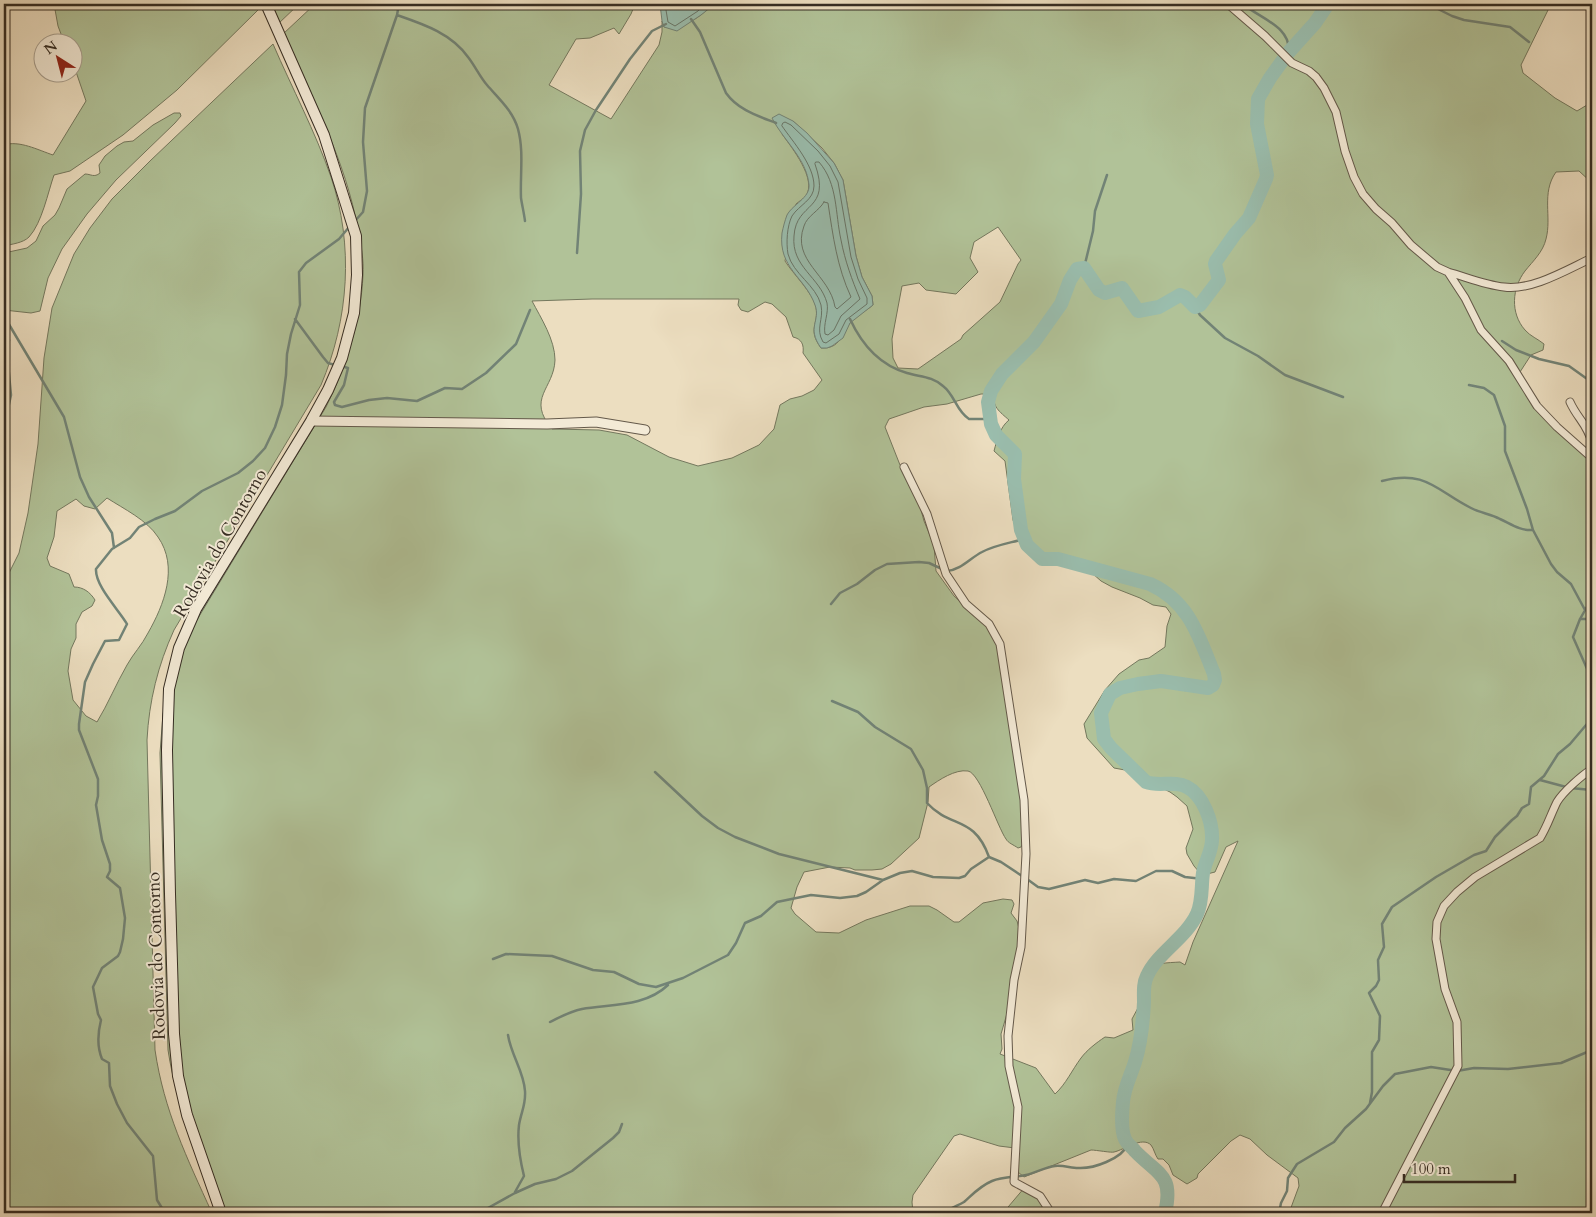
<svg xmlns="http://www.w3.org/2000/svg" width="1596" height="1217" font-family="Cardo,serif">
  <rect width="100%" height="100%" fill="#ecdec0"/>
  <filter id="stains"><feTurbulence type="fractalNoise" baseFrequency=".004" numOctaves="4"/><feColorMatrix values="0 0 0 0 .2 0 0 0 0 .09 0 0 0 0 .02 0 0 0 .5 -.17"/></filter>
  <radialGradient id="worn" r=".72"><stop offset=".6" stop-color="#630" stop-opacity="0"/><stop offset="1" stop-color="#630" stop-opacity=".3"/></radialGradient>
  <path fill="#b1c298" stroke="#74785e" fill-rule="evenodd" d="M 54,4 L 255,4 L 258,10 L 177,90 L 123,135 L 70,171 L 54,175 C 48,192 42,223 29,237 C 23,243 12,244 4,246 L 4,145 C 19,140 38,150 53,155 L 86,101 L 73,63 L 72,42 L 64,42 L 58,26 Z
    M 268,4 L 299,4 L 278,24 Z
    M 315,4 L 635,4 L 631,14 L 619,34 L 614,28 L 590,38 L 576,39 L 549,85 L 611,119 L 659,45 L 662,32 L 662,21 L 664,27 C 687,25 694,22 711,6 L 708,4 L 1551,4 L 1521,65 L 1523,73 L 1555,98 L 1577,111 L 1592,102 L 1592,183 L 1579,171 L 1556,172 C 1541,193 1552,217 1546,239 C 1543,252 1533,261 1525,271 C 1512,288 1510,313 1525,330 C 1530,336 1538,339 1544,344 L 1543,350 L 1531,355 L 1520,372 L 1542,409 L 1581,446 L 1592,462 L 1592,1213 L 1289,1213 L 1299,1186 L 1298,1178 L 1267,1155 L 1250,1139 L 1240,1135 L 1231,1141 L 1198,1174 L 1197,1178 L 1187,1184 L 1173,1175 L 1169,1165 L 1163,1159 L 1158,1159 C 1155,1155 1154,1149 1151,1145 C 1142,1136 1124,1150 1114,1152 C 1112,1153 1096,1150 1091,1150 L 1024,1177 L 1012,1167 L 1015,1148 L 999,1146 L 960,1134 L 954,1136 L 913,1195 L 912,1202 L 913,1213 L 226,1213 C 201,1159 177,1110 168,1050 L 160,753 L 163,714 L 176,664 L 195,623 L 326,407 C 346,366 361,321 363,275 C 364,260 361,245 358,230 C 346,161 312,98 283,34 ZM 793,121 L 822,148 L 834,163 L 843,180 L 856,256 L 862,277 L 872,296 L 873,305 C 866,311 855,316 850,323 C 841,334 841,349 821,348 C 807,329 819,325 816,307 C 813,293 793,274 785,261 L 796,204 C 799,201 804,199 806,196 C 817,179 792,148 782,134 ZM 998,227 L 1021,260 L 1018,264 L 1000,302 L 963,335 L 961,339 L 918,369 L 898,368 L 893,358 L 892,339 L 902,286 L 919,283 L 926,290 L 956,294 L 978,272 L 970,258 L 974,242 ZM 592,299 L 739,299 L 738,305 L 741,310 L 748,312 L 765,302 L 772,304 L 786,317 L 793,337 C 802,339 804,345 803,353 L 822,380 L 814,390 L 802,396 L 790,399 L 780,405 L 774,429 L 759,445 L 732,458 L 698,466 L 669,457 L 627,435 L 599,430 L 552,429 C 526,398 554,389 555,360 C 555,340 541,318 532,301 ZM 981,394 L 995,394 C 991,406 1000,412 1009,420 C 1000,427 997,440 994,451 L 1005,461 L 1013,520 L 1017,532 C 1032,537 1031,545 1042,552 L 1083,565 L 1101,581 L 1112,587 L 1140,598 L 1153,605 L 1166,607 L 1171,614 L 1167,626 L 1165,647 L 1149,658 L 1139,660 L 1119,674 L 1105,690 L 1084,724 L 1087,738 L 1114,768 L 1125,770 L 1170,792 L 1177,797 L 1187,806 L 1193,829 L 1186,848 L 1187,854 L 1194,866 L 1200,873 L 1207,874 L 1215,872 L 1226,847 L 1238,841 L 1193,942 L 1185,965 L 1180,962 C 1167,963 1155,962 1145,972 L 1146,993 L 1132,1019 L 1133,1030 L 1114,1038 L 1105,1037 C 1096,1043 1087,1050 1081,1058 C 1072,1070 1066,1084 1055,1094 L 1036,1068 L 1000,1054 L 1002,1049 L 1001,1034 L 1011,1000 L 1020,932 L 1017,921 L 1011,913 L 1014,904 L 1012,900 L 1003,899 L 983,903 L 959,922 L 954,922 L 937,910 L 929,906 L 910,906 L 866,920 L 839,933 L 816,932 L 795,914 L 791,908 L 797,887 L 804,872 L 830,867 L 850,868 L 855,870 L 872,870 L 882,869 L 891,864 L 919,838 L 928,802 L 929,787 C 939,780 955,769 968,771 C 980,773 998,828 1006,839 C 1008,843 1014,845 1018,848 L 1021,847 L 1024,841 L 1024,809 L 1004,656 L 988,627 L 954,596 L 936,571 L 934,545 L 924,521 L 914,484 L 900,465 L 885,427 L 889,419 L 924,407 L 947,404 Z
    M 273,44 C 292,88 315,131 331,177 C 354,245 349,319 321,385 L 174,630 C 158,665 149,701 147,740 L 155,1050 C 164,1111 187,1158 212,1213 L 4,1213 L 4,583 L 19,553 L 28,513 L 38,444 L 44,358 L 52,308 L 74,254 L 90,228 L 112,199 L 150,161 ZM 107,498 C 124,509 147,520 158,537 C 179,567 164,605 148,633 C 142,645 133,654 127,665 C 116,684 108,704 97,722 L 86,716 L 73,700 L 68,671 L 71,649 L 76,638 L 76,624 L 82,612 L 92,606 L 95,600 C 90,592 83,587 74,587 L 69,574 L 50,566 L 47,558 L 54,537 L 57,511 L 76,499 L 84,506 L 95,509 Z
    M 174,113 L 180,113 L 181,116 L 175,123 L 116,180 L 87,214 L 62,249 L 48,278 L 40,311 L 31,313 L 4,310 L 4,253 L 27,248 L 36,241 L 43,226 L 55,215 L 59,208 L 67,189 L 85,174 C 91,174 94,178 100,173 L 99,165 L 105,156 L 117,146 L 124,142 L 133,141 L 153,125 Z
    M 1025,1187 L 1040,1198 L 1052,1213 L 1003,1213 Z"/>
  <path fill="#9abdad" stroke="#728376" d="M 660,4 L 708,4 L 711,7 L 701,15 L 677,31 L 664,27 L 662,21 Z
    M 779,114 L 793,121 L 807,133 L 834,163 L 843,180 L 856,256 L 862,277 L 872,296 L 873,305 L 850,323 L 843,338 L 832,346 L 827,348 L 821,348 C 806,327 821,321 815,305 C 805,277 778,268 782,233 C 783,228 785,220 787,215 C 793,204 810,198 809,185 C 807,159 783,140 772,118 Z"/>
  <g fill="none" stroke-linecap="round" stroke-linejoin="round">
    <path stroke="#687568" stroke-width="1" d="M 665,4 L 668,22 L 675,26 L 698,11 L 705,4
      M 783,123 L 785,122 L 791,125 L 818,151 L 830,166 L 838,182 L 851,257 L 858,279 L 867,298 L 867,304 L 846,320 L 839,334 L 826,343 L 823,342 C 815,328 824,320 821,305 C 816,285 793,274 788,254 C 786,243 787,226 792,216 C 799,205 814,200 814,186 C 814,165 793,142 782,126 Z
      M 816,162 L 819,162 C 838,184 835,213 841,240 C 845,261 852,280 860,299 L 841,316 L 834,330 L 828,335 L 825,334 C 823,324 829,313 827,303 C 820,277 791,267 794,236 C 796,201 832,212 815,164 Z
      M 824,202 L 828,203 C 833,236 837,267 851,297 L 837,309 L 835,307 C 830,275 791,261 804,226 C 807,216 819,211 824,202 Z"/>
    <path stroke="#728376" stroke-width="2.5" d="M 1243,4 C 1259,18 1293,27 1288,53
      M 1428,4 L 1452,16 L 1464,20 L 1510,27 L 1529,42
      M 397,15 C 423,24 451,33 468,57 C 475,66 480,77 487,85 C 499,99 513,111 518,129 C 524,151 520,175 521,198 C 522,205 524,213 525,221
      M 691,19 L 700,32 L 726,93 C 738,110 758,116 776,123
      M 1592,104 L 1590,107 L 1592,114
      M 354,222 L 363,212 L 367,191 L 363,142 L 365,108 L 397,15 L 399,4
      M 577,253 L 581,194 L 580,151 L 585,130 L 596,110 L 630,59 L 652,31 L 666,24
      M 1084,268 L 1093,231 L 1095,211 L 1107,175
      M 1195,307 L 1200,315 L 1225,338 L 1258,356 L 1285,375 L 1343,397
      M 4,316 L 64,417 L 80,477 L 89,497 L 112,533 L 114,548
      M 295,319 L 323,357 L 328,363 L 335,365
      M 850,319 C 862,345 879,365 907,373 C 920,377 932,376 943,386 C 955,395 956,411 969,419 L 990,419
      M 4,320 L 9,340 L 7,353 L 11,395 L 6,418 L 6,452 L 4,465
      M 1502,341 L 1516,350 L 1539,359 L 1569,366 L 1590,381
      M 1592,349 C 1586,363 1590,377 1592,393
      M 341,366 L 348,368 L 344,385 L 334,402 L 335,405 L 342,407 L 369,400 L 387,398 L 417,401 L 445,388 L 462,389 L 486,373 L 516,344 L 530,310
      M 1469,385 L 1484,388 L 1494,395 L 1505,426 L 1505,451 L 1527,509 L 1533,530 L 1551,564 L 1557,572 L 1571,584 L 1585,610
      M 1382,481 C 1425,469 1437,491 1471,508 C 1480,513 1491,514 1500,519 C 1511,524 1520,531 1533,530
      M 947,571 C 961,570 970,558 982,552 C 995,545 1010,543 1024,539
      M 1592,598 L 1580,619 L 1573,637 L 1592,680
      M 831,604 L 840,593 L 857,584 L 875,570 L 887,564 L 919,562 L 929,563 L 942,569
      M 1580,619 L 1592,619
      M 832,701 L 858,712 L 875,727 L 911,749 L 923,770 L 927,788 L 927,803 C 951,829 974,815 989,857
      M 655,772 L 702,816 L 718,828 L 735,837 L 779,854 L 883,880
      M 1540,780 L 1570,788 L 1592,790
      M 989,857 L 1001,862 L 1022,876
      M 1027,879 L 1038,887 L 1049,889 L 1085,880 L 1098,883 L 1114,879 L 1136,881 L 1156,871 L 1172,871 L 1185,877 L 1203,879
      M 493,959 L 506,954 L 552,956 L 593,970 L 614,972 L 639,984 L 656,987 L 683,978 L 728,955 L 736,943 L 745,923 L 761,916 L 777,902 L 811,895 L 840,898 L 857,896 L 866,892 L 883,880 L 900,873 L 912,871 L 933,877 L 959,878 L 965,876 L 971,869 L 989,857
      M 550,1022 C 560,1017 571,1011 582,1009 C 611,1004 645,1007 668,985
      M 508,1035 C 511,1055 524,1072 525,1091 C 526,1105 521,1112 519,1125 C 517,1142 520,1160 524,1176 L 515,1192
      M 1370,1103 L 1372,1092 L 1372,1052 L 1379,1040 L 1380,1016 L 1369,993 L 1376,986 L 1379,980 L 1378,960 L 1384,947 L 1382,924 L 1392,907 L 1436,877 L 1474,855 L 1486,851 L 1495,837 L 1512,820 L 1517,816 L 1522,808 L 1529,804 L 1531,787 L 1544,776 L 1558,754 L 1570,744 L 1592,718
      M 165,1213 L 157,1200 L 153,1156 L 127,1123 L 117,1104 L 110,1086 L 109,1063 L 102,1059 C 97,1047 98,1032 101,1020 L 98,1014 L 93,987 L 102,968 L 118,956 L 120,952 L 123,939 L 125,918 L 120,888 L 107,877 L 110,871 L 110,864 L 102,840 L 96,805 L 98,796 L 98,779 L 79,730 L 79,724 L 85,682 L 93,664 L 105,641 L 119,640 L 127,624 C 119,610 95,586 96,569 L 112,549 L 130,538 L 139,527 L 155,519 L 175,511 L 202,491 L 238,473 L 253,461 L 265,448 L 275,427 L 282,405 L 286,375 L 287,354 L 291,334 L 300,305 L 299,272 L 306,263 L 339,239 L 350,226
      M 479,1213 L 515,1193 L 535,1184 L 556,1179 L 572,1171 L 613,1138 L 619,1132 L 622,1124
      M 647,1213 L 661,1210
      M 944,1213 C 950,1208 957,1206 964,1202 C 973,1194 980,1186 992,1181 C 1002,1177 1015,1177 1026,1175 C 1036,1173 1045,1167 1055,1166 C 1063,1165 1071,1168 1078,1168 C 1093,1169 1122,1159 1128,1144
      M 1279,1213 L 1281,1203 L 1287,1191 L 1288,1178 L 1297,1164 L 1334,1142 L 1345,1128 L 1366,1109 L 1383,1086 L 1395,1074 L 1431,1067 L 1457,1071 L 1474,1068 L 1508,1069 L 1561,1063 L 1592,1050"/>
    <path stroke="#9abdad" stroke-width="14" d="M 1165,1213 C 1174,1174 1158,1175 1135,1151 C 1132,1147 1127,1144 1125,1139 C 1121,1130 1122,1112 1123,1102 C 1124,1088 1131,1075 1135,1062 C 1141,1043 1143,1022 1144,1002 C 1144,992 1143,984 1147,976 C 1157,953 1186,938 1197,914 C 1203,901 1201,886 1203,873 C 1205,862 1212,851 1212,840 C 1213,822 1203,795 1187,787 C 1174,780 1159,787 1146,782 L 1111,748 L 1104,739 L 1101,713 L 1110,694 L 1120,688 L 1138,684 L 1161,681 L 1208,688 L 1213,685 L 1215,680 L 1214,674 C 1199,637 1190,602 1150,584 L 1058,559 L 1042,559 L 1027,545 L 1021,530 L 1014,479 L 1015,454 L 996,435 L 991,424 L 988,402 L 991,391 L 1002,374 L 1034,342 L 1061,304 L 1070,280 L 1077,269 L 1084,268 L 1099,290 L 1105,293 L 1122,288 L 1138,311 L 1159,307 L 1180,295 L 1185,297 L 1195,307 L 1200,305 L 1219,280 L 1215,264 L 1216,261 L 1235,234 L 1249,218 L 1266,179 L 1267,175 L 1257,124 L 1258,99 L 1270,78 L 1288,53 L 1315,23 L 1328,4"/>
    <defs>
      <path id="minor" d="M 1228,4 L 1265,36 L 1292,63 L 1309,71 L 1316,77 L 1324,88 L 1336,112 L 1345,151 L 1354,177 L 1363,194 L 1376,209 L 1392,223 L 1411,245 L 1437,267 L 1448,272 L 1465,298 L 1481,330 L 1509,361 L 1537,406 L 1557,427 L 1592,458
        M 1448,272 C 1466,277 1485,285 1504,287 C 1532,291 1568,269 1592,258
        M 1570,402 C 1577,418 1588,425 1592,443
        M 904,467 L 927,514 L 946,574 L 966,604 L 989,624 L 1000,644 L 1024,800 L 1026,854 L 1021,947 L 1014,980 L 1008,1036 L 1009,1066 L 1018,1107 L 1014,1182 L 1040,1196 L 1051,1213
        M 1382,1213 L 1458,1066 L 1457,1022 L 1445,989 L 1436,939 L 1437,922 L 1444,906 L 1457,892 L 1475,877 L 1540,838 C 1547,827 1551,814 1557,802 C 1563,792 1582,775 1592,769"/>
      <path id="tertiary" d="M 311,421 L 547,424 L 596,422 L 645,430"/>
      <path id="secondary" d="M 221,1213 L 187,1115 L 178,1076 L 174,1034 L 170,894 L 167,750 L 169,689 L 179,648 L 196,609 L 311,421 L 328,390 L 342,358 L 354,313 L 357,275 L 356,236 L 324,135 L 266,4"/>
    </defs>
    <use href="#minor" stroke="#64594a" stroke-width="9"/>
    <use href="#tertiary" stroke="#64594a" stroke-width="11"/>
    <use href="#secondary" stroke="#362d23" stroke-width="12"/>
    <use href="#minor" stroke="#f3ead6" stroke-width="7"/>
    <use href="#tertiary" stroke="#f3ead6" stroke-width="9"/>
    <use href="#secondary" stroke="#f3ead6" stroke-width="10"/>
  </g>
  <g text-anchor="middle" stroke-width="4" stroke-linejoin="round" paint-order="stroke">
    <g font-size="18" fill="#362d23" stroke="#f3ead6">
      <text transform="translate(220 543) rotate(-60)" y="6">Rodovia do Contorno</text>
      <text transform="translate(156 956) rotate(-92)" y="6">Rodovia do Contorno</text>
    </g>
  </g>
  <rect width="1596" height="1217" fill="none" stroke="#ecdec0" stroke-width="20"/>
  <rect x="5" y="5" width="1586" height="1207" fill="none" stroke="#362d23" stroke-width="2.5"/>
  <rect x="10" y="10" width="1576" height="1197" fill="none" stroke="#362d23"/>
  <g transform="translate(58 58) rotate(324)"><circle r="24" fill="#f3ead6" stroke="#a79e8e"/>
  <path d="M0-4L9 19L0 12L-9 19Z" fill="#8f2418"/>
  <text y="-8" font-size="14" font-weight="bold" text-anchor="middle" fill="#362d23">N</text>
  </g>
  <path d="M1404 1174v8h111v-8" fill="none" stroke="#362d23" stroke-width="2.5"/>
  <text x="1411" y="1174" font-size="15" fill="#362d23" stroke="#f3ead6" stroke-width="4" paint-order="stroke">100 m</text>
  <rect width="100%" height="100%" filter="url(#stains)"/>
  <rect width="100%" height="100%" fill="url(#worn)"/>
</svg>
